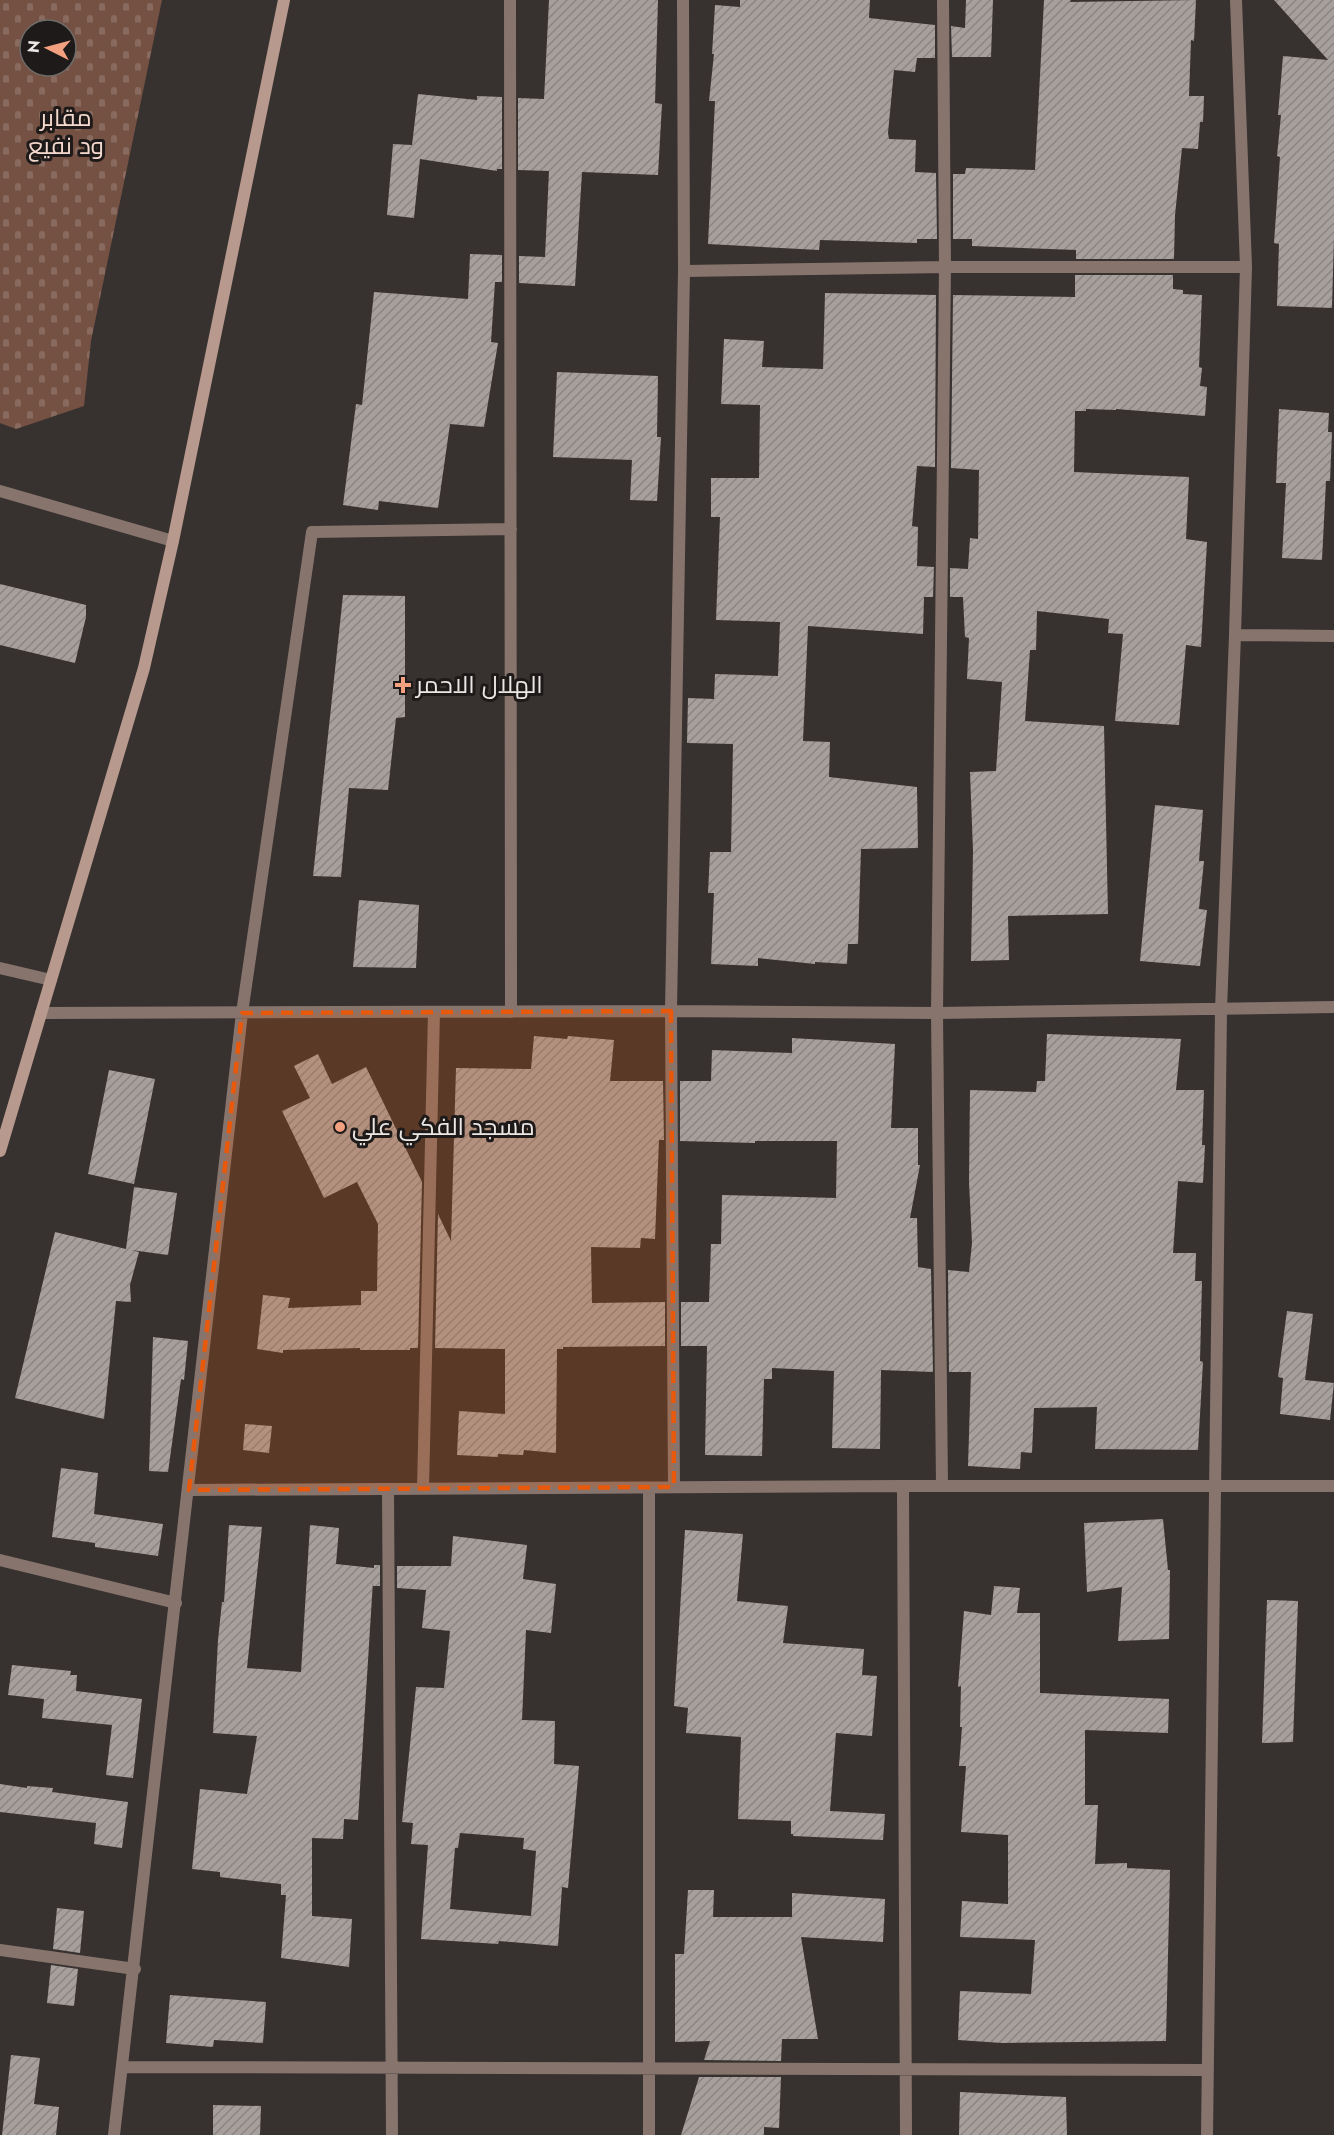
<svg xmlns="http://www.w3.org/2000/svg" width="1334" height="2135" font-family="Jost,Cairo,sans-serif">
  <defs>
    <pattern id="cemetery-stones" width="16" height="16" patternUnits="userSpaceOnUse" patternTransform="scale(1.5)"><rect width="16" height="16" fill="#745143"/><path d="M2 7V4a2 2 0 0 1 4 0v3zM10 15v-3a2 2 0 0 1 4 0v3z" fill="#886a5e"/></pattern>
    <pattern id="building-hatch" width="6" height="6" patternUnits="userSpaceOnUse" patternTransform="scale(1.5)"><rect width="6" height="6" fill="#a79f9c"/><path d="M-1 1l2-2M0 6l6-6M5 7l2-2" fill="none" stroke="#8a8482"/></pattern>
  </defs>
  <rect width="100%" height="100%" fill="#37312f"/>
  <path fill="url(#cemetery-stones)" fill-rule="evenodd" d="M 0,0 L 162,0 L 91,341 L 84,406 L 16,429 L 0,423 ZM 30,30 L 66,30 L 66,66 L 30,66 Z"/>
  <path fill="url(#building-hatch)" fill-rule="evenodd" d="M 549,0 L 658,0 L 655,103 L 662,104 L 658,175 L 582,172 L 575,286 L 519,283 L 519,256 L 545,257 L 549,171 L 518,170 L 518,98 L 544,99 Z
    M 740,0 L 870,0 L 869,18 L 935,25 L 935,58 L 917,58 L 915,72 L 894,70 L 888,133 L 889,139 L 916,140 L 915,172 L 936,173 L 937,239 L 917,239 L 917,243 L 820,240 L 819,250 L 708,244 L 715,101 L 709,101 L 714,54 L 712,54 L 715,5 L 740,7 Z
    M 966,0 L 993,0 L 991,57 L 952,57 L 951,26 L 965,28 Z
    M 1044,0 L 1071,0 L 1070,2 L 1196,0 L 1194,41 L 1191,40 L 1189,96 L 1204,96 L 1203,122 L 1200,122 L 1198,149 L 1182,148 L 1175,215 L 1174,259 L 1076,259 L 1076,250 L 972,246 L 972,239 L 953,239 L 953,174 L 965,174 L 966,168 L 1035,170 Z
    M 1274,0 L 1334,0 L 1334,238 L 1332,308 L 1277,306 L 1279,244 L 1274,243 L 1280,157 L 1277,156 L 1281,115 L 1278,115 L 1283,56 L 1328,60 Z
    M 418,94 L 477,100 L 477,96 L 502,97 L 502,169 L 497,169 L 497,171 L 420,159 L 414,218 L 387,215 L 393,144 L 412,145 Z
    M 470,254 L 502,255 L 502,282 L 495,282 L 491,342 L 498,343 L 484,427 L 450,424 L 438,508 L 379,501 L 378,510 L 343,505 L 356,404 L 362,405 L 374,292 L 468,299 Z
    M 1075,275 L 1173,275 L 1173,289 L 1183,290 L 1183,294 L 1202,295 L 1199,367 L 1202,368 L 1200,386 L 1207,387 L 1205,416 L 1116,409 L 1116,410 L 1086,409 L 1086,411 L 1075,411 L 1074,472 L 1189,477 L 1186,539 L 1207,542 L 1201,647 L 1186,645 L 1179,725 L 1115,721 L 1123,634 L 1108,633 L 1109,619 L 1037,611 L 1036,650 L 1030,650 L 1025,721 L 1104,726 L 1108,914 L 1008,916 L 1009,960 L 971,961 L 973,851 L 970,772 L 996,771 L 1002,682 L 967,679 L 969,638 L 965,637 L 963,597 L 950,597 L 950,568 L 968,569 L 970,538 L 978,539 L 979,470 L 951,468 L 953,295 L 1075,297 Z
    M 825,293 L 936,295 L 935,467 L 917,466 L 912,526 L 918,527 L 917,566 L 934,567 L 933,597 L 924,597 L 923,634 L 808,626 L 803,741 L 830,742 L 829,777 L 917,787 L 918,848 L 861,849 L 858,944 L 848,944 L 847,964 L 815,962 L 815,964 L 758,958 L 758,966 L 711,964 L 714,893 L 708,893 L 710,852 L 731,852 L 733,744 L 687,743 L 688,698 L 714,699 L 715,674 L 778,676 L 780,622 L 716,620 L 720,517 L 711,517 L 711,478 L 759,478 L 760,405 L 721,404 L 724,339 L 764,341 L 762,367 L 823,369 Z
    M 557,372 L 658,376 L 657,437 L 661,437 L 657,501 L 630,500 L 632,460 L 553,457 Z
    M 1279,409 L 1329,413 L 1328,432 L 1332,432 L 1330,481 L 1326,481 L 1322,560 L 1282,558 L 1286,483 L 1276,483 Z
    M 0,584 L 86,605 L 86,617 L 75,663 L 0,645 Z
    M 343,595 L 405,596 L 405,717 L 396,718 L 388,790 L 349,788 L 341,877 L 313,876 Z
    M 1155,805 L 1203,810 L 1199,861 L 1204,861 L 1199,909 L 1207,910 L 1200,966 L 1140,961 Z
    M 359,900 L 419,905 L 416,968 L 353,967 Z
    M 1047,1034 L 1181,1039 L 1176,1090 L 1204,1090 L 1202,1145 L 1205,1145 L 1203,1183 L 1178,1181 L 1173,1253 L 1196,1253 L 1195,1281 L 1202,1281 L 1200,1361 L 1203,1362 L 1198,1450 L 1095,1449 L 1097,1407 L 1034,1408 L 1032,1453 L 1021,1452 L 1020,1469 L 968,1466 L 971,1372 L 949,1372 L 948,1270 L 969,1272 L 972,1243 L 969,1182 L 970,1090 L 1036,1092 L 1037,1081 L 1045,1081 Z
    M 534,1036 L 567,1039 L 568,1036 L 614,1040 L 610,1081 L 663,1081 L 664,1140 L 659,1140 L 655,1239 L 641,1238 L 640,1248 L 591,1247 L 592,1303 L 665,1302 L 665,1346 L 563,1347 L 563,1349 L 557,1349 L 556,1453 L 524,1450 L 523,1455 L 498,1454 L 498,1457 L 457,1455 L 459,1411 L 505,1414 L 505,1349 L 435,1348 L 438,1214 L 451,1241 L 456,1068 L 531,1069 Z
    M 792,1038 L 895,1044 L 891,1128 L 918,1128 L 918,1165 L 920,1165 L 910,1218 L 917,1218 L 918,1267 L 931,1269 L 933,1372 L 881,1370 L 880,1449 L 832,1448 L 834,1371 L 772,1368 L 772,1379 L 764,1379 L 762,1456 L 705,1455 L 707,1346 L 681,1346 L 681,1302 L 709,1302 L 711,1244 L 721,1244 L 722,1195 L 836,1198 L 837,1141 L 755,1141 L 755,1143 L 680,1141 L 680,1081 L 711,1081 L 712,1050 L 792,1053 Z
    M 318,1054 L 332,1084 L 366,1067 L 422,1182 L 418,1348 L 410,1348 L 410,1350 L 360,1350 L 360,1348 L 283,1350 L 283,1353 L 257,1349 L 263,1295 L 290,1298 L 288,1308 L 361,1305 L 361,1291 L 377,1291 L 378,1224 L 357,1182 L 324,1198 L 282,1111 L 310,1098 L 294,1066 Z
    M 109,1070 L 155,1079 L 134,1184 L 88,1174 Z
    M 134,1187 L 177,1193 L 168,1255 L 131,1250 L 139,1252 L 130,1285 L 131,1302 L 116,1301 L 104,1419 L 15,1398 L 55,1232 L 126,1249 Z
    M 1287,1311 L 1313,1314 L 1305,1380 L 1334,1383 L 1330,1420 L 1280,1414 L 1283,1378 L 1278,1377 Z
    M 153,1337 L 188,1341 L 184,1380 L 181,1379 L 168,1472 L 149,1471 Z
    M 245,1424 L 272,1426 L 269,1453 L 243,1450 Z
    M 61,1468 L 98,1473 L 94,1514 L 163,1524 L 158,1556 L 95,1547 L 95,1543 L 52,1537 Z
    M 1163,1519 L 1168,1570 L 1170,1570 L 1169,1639 L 1118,1641 L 1122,1587 L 1087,1592 L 1084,1523 Z
    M 229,1525 L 262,1527 L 247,1668 L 301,1672 L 310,1525 L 339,1528 L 336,1564 L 374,1568 L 374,1565 L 380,1565 L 380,1586 L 373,1586 L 373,1581 L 358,1820 L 344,1819 L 343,1839 L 312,1838 L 312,1916 L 352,1919 L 349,1967 L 281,1958 L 286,1895 L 281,1895 L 281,1884 L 220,1877 L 220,1872 L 192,1869 L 200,1789 L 247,1794 L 257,1736 L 213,1733 L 218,1640 L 222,1602 L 224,1602 Z
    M 685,1530 L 743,1534 L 737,1601 L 788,1606 L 783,1643 L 864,1649 L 862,1675 L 877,1676 L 872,1736 L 836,1733 L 830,1811 L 885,1814 L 883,1840 L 793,1836 L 793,1834 L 791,1834 L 791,1821 L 738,1819 L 741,1737 L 686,1733 L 688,1708 L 674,1706 Z
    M 453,1536 L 527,1545 L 523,1579 L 556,1584 L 551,1633 L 526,1630 L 522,1720 L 555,1721 L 554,1764 L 579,1766 L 568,1888 L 562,1887 L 558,1946 L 499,1941 L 498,1944 L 421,1939 L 428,1845 L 411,1844 L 413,1823 L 402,1822 L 416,1687 L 444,1688 L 450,1631 L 422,1628 L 426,1590 L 397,1588 L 397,1566 L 451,1566 ZM 460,1833 L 524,1838 L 523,1849 L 536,1851 L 531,1916 L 450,1909 L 455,1848 L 458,1848 Z
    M 994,1586 L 1020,1588 L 1017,1613 L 1040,1613 L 1040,1693 L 1169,1699 L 1168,1733 L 1085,1730 L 1085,1805 L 1098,1805 L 1095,1864 L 1127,1863 L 1127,1868 L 1170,1870 L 1166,2041 L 1002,2043 L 958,2040 L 960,1991 L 1031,1994 L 1035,1940 L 960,1937 L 962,1901 L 1008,1904 L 1008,1835 L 961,1832 L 966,1766 L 959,1766 L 962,1727 L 960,1727 L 961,1686 L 958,1687 L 964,1611 L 991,1615 Z
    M 1267,1600 L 1298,1601 L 1293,1742 L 1262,1743 Z
    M 12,1665 L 71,1671 L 70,1675 L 77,1675 L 76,1691 L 142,1699 L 133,1778 L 106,1775 L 112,1725 L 42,1718 L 44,1699 L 8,1695 Z
    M 0,1784 L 27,1788 L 27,1786 L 53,1788 L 52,1792 L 128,1802 L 122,1848 L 94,1844 L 96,1823 L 0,1812 Z
    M 688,1890 L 714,1890 L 713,1917 L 792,1917 L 792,1893 L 885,1899 L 883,1942 L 801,1937 L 818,2039 L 782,2039 L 781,2061 L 704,2060 L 710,2041 L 675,2042 L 675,1954 L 684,1954 Z
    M 57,1908 L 84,1911 L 80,1953 L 53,1949 Z
    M 51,1965 L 78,1969 L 74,2006 L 47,2003 Z
    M 170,1995 L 266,2002 L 263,2043 L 214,2040 L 213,2047 L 166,2043 Z
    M 11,2055 L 40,2058 L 34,2104 L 59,2107 L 56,2135 L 2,2135 Z
    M 699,2077 L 781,2077 L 779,2128 L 764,2127 L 764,2135 L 681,2135 Z
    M 960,2092 L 1066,2097 L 1067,2135 L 959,2135 Z
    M 213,2105 L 261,2106 L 260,2135 L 213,2135 Z"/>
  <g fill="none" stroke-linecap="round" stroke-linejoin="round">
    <path stroke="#87756d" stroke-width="12" d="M 510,0 L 511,1012
      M 684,271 L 945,267 L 1246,267
      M 0,491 L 173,541
      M 1235,635 L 1334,636
      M 0,968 L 51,980
      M 41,1013 L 671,1011 L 937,1013 L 1334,1007
      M 903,1486 L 906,2135
      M 942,1486 L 937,1013 L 945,267 L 943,0
      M 674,1487 L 671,1011 L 684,271 L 683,0
      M 388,1489 L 392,2135
      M 423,1489 L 434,1012
      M 189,1490 L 903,1486 L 1334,1486
      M 0,1560 L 176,1603
      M 0,1950 L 135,1969
      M 122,2067 L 1208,2070
      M 114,2135 L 242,1013 L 312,532 L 511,529
      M 649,2135 L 649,1488
      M 1207,2135 L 1221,1010 L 1235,635 L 1246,267 L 1236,0"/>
    <path stroke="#b7998e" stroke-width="12" d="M 0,1151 L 144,668 L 173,541 L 284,0"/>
  </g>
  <path fill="#e8590c" fill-opacity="0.2" stroke="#e8590c" stroke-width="4.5" stroke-dasharray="12 8" stroke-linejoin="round" d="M 671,1011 L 674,1487 L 189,1490 L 242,1013 Z"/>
  <g fill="#f2a07f" stroke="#1d1a19" stroke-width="2">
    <path d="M400 676h6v6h6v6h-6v6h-6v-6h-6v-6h6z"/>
    <circle cx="340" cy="1127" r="6"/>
  </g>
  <g text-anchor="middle" stroke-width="6" stroke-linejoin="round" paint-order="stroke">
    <g font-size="24" fill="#f5d9ce" stroke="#1d1a19">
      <text x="66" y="126">مقابر<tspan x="66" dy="28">ود نفيع</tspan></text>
    </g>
    <g font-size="24" fill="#ebe7e5" stroke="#1d1a19" text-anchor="start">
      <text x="416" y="693">الهلال الاحمر</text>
      <text x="352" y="1135">مسجد الفكي علي</text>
    </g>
  </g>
  <g transform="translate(48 48) rotate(276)"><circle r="28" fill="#1d1a19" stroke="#6f6c6b" stroke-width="1.5"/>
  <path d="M0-4.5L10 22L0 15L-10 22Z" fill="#f2a07f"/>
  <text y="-9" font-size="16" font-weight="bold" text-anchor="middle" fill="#ebe7e5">N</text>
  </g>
</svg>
